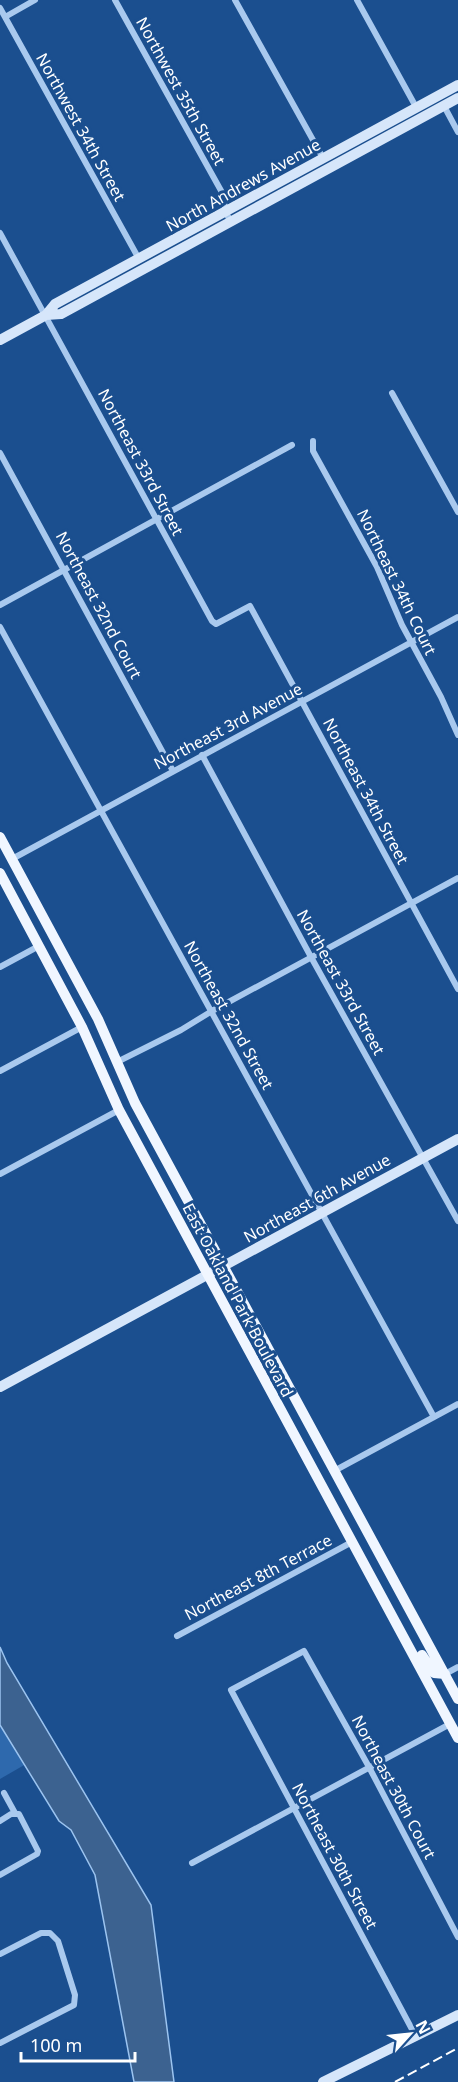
<svg xmlns="http://www.w3.org/2000/svg" width="458" height="2082" font-family="'Noto Sans',sans-serif">
  <rect width="100%" height="100%" fill="#1b4f8f"/>
  <path fill="#2e69ad" d="M 0,1725 L 26,1764 L 0,1779 Z"/>
  <path fill="#3c6290" stroke="#9cc4f0" stroke-width="1.5" d="M 0,1647 L 7,1663 L 151,1905 L 174,2082 L 134,2082 L 95,1875 L 71,1830 L 59,1821 L 0,1725 Z"/>
  <g fill="none" stroke-linecap="round" stroke-linejoin="round">
    <path stroke="#a9c9ee" stroke-width="6" d="M 115,0 L 224,196 L 225,211 L 231,222
      M 235,0 L 323,158
      M 357,0 L 416,107
      M 0,8 L 139,259
      M 5,17 L 35,0
      M 444,106 L 458,132
      M 0,233 L 212,621 L 216,624 L 250,606 L 458,989
      M 392,393 L 458,512
      M 313,441 L 313,451 L 377,567 L 402,625 L 441,697 L 458,735
      M 0,453 L 173,771
      M 0,605 L 292,445
      M 0,627 L 434,1417
      M 202,755 L 311,957 L 458,1221
      M 12,859 L 458,617
      M 0,967 L 39,946
      M 117,1062 L 181,1030 L 212,1011 L 458,878
      M 0,1071 L 82,1027
      M 0,1174 L 119,1110
      M 334,1471 L 458,1404
      M 177,1636 L 352,1542
      M 445,1674 L 458,1667
      M 4,1793 L 15,1813
      M 0,1821 L 11,1814 L 19,1814 L 38,1851 L 37,1854 L 0,1875
      M 192,1863 L 450,1724
      M 0,1954 L 41,1933 L 50,1933 L 58,1941 L 75,1995 L 74,2005 L 0,2043
      M 415,2035 L 231,1690 L 304,1651 L 369,1767 L 458,1937"/>
    <path stroke="#d6e6fa" stroke-width="10" d="M 46,315 L 61,314 L 458,98
      M 0,340 L 46,315 L 55,304 L 458,85
      M 0,1387 L 458,1139
      M 323,2082 L 458,2015"/>
    <path stroke="#f0f6ff" stroke-width="10" d="M 0,837 L 98,1019 L 135,1103 L 458,1699
      M 0,873 L 82,1027 L 119,1110 L 458,1738
      M 422,1655 L 434,1673 L 445,1674"/>
    <path stroke="#fff" stroke-width="2" stroke-dasharray="10 4.5" stroke-linecap="butt" d="M 395,2082 L 458,2048"/>
  </g>
  <g text-anchor="middle" stroke-width="6" stroke-linejoin="round" paint-order="stroke">
    <g font-size="16" fill="#fff" stroke="#1b4f8f">
      <text transform="translate(181 91) rotate(61)" y="6">Northwest 35th Street</text>
      <text transform="translate(81 127) rotate(61)" y="6">Northwest 34th Street</text>
      <text transform="translate(243 185) rotate(-29)" y="6">North Andrews Avenue</text>
      <text transform="translate(141 462) rotate(62)" y="6">Northeast 33rd Street</text>
      <text transform="translate(397 582) rotate(64)" y="6">Northeast 34th Court</text>
      <text transform="translate(99 605) rotate(62)" y="6">Northeast 32nd Court</text>
      <text transform="translate(228 726) rotate(-28)" y="6">Northeast 3rd Avenue</text>
      <text transform="translate(366 791) rotate(62)" y="6">Northeast 34th Street</text>
      <text transform="translate(341 982) rotate(61)" y="6">Northeast 33rd Street</text>
      <text transform="translate(229 1015) rotate(61)" y="6">Northeast 32nd Street</text>
      <text transform="translate(317 1198) rotate(-29)" y="6">Northeast 6th Avenue</text>
      <text transform="translate(238 1300) rotate(62)" y="6">East Oakland Park Boulevard</text>
      <text transform="translate(258 1577) rotate(-28)" y="6">Northeast 8th Terrace</text>
      <text transform="translate(394 1787) rotate(62)" y="6">Northeast 30th Court</text>
      <text transform="translate(335 1856) rotate(62)" y="6">Northeast 30th Street</text>
    </g>
  </g>
  <g transform="translate(410 2034) rotate(63)" stroke="#1b4f8f" stroke-width="4.5" paint-order="stroke">
  <path d="M0-4.5L10 22L0 15L-10 22Z" fill="#ffffff"/>
  <text y="-9" font-size="16" font-weight="bold" text-anchor="middle" fill="#ffffff">N</text>
  </g>
  <path d="M21 2052v9h114v-9" fill="none" stroke="#ffffff" stroke-width="3"/>
  <text x="30" y="2052" font-size="18" fill="#ffffff" stroke="#1b4f8f" stroke-width="4.5" paint-order="stroke">100 m</text>
</svg>
